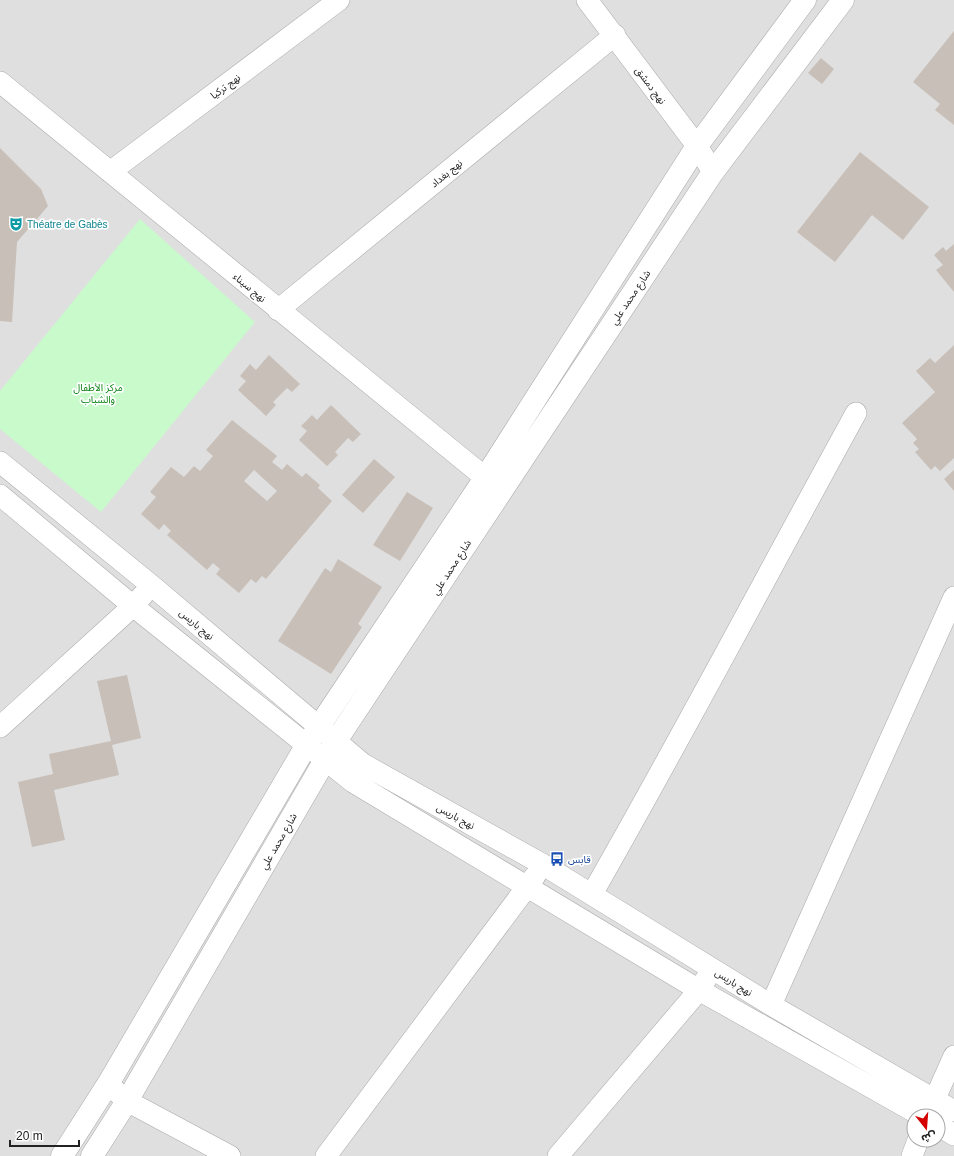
<svg xmlns="http://www.w3.org/2000/svg" width="954" height="1156" font-family="Arial,'Noto Sans Arabic',sans-serif">
  <rect width="100%" height="100%" fill="#f2efe9"/>
  <path fill="#e0dfdf" fill-rule="evenodd" d="M 0,0 L 954,0 L 954,1156 L 0,1156 ZM 914,1116 L 938,1116 L 938,1140 L 914,1140 Z"/>
  <path fill="#c8facc" d="M 140,219 L 255,322 L 101,512 L 0,429 L 0,391 Z"/>
  <path fill="#c7bfb8" fill-rule="evenodd" d="M 954,31 L 954,125 L 935,110 L 940,104 L 913,82 Z
    M 821,58 L 834,69 L 822,84 L 808,73 Z
    M 0,148 L 41,189 L 48,206 L 17,242 L 12,322 L 0,321 Z
    M 860,152 L 929,207 L 903,240 L 872,215 L 835,262 L 797,232 Z
    M 954,244 L 954,292 L 936,270 L 943,265 L 934,255 L 943,247 L 946,251 Z
    M 954,345 L 954,458 L 940,471 L 935,466 L 931,470 L 915,452 L 919,449 L 913,443 L 917,439 L 902,423 L 935,392 L 916,371 L 930,358 L 935,363 Z
    M 269,355 L 300,384 L 292,392 L 287,388 L 273,402 L 276,405 L 266,416 L 238,390 L 246,381 L 240,376 L 250,364 L 256,370 Z
    M 331,405 L 361,434 L 353,442 L 348,438 L 335,452 L 338,455 L 327,466 L 299,440 L 307,431 L 301,426 L 312,415 L 317,420 Z
    M 232,420 L 277,456 L 272,462 L 282,470 L 287,464 L 302,477 L 306,473 L 320,485 L 318,488 L 332,501 L 266,579 L 262,576 L 256,583 L 251,579 L 239,593 L 216,574 L 220,569 L 213,563 L 207,570 L 167,535 L 171,531 L 164,524 L 159,530 L 141,514 L 156,497 L 150,492 L 171,467 L 184,477 L 194,466 L 200,471 L 213,456 L 206,450 ZM 254,470 L 277,491 L 267,501 L 244,481 Z
    M 374,459 L 395,477 L 363,513 L 342,495 Z
    M 954,470 L 954,491 L 944,479 Z
    M 407,492 L 433,508 L 400,561 L 373,545 Z
    M 338,559 L 382,587 L 358,624 L 362,627 L 331,674 L 278,641 L 325,568 L 331,572 Z
    M 127,675 L 141,738 L 112,745 L 119,775 L 54,790 L 65,840 L 32,847 L 18,782 L 53,774 L 49,754 L 111,741 L 97,681 Z"/>
  <g fill="none" stroke-linecap="round" stroke-linejoin="round">
    <defs>
      <path id="minor" d="M 587,0 L 697,146 L 713,172
        M 0,82 L 498,488
        M 110,172 L 339,0
        M 278,310 L 615,35
        M 0,462 L 151,585 L 363,764 L 542,864 L 771,1005 L 954,1111
        M 0,495 L 133,606 L 353,782 L 699,990 L 922,1116
        M 0,727 L 133,606 L 143,595
        M 592,894 C 683,735 768,573 856,413
        M 771,1005 L 954,597
        M 108,1084 L 127,1101 L 230,1156
        M 929,1112 L 954,1056
        M 938,1125 L 954,1135
        M 326,1156 L 535,876
        M 558,1156 L 699,990 L 706,979
        M 912,1156 L 918,1140"/>
      <path id="tertiary" d="M 62,1156 L 108,1084 L 306,746 L 485,478 L 697,146 L 805,0
        M 92,1156 L 127,1101 L 336,741 L 713,172 L 843,0"/>
    </defs>
    <use href="#minor" stroke="#a9a9a9" stroke-width="22"/>
    <use href="#tertiary" stroke="#a9a9a9" stroke-width="23"/>
    <use href="#minor" stroke="#fff" stroke-width="21"/>
    <use href="#tertiary" stroke="#fff" stroke-width="22"/>
  </g>
  <defs>
    <symbol id="theatre-bare" viewBox="-9 -9 18 18"><path d="M-5-5.5Q0-4 5-5.5V0Q5 5 0 6Q-5 5-5 0ZM-3.3-2.5H-1v1.5H-3.3ZM1-2.5H3.3v1.5H1ZM-2.8 1Q0 5.5 2.8 1Z" fill="#0f9aa8" stroke="#fff" stroke-width="2.5" paint-order="stroke"/></symbol>
    <symbol id="bus-bare" viewBox="-9 -9 18 18"><path d="M-5-6H5V4H4V6H2V4H-2V6H-4V4H-5ZM-3.5-4V0h7V-4ZM-3.5 1.2v1.5H-2V1.2ZM2 1.2v1.5H3.5V1.2Z" fill="#1a4fb4" stroke="#fff" stroke-width="2.5" paint-order="stroke"/></symbol>
  </defs>
  <g fill-rule="evenodd">
    <use href="#theatre-bare" x="6" y="214" width="20" height="20"/>
    <use href="#bus-bare" x="547" y="849" width="20" height="20"/>
  </g>
  <g text-anchor="middle" stroke-width="3.5" stroke-linejoin="round" paint-order="stroke">
    <g font-size="10" fill="#222" stroke="#fff">
      <text transform="translate(651 85) rotate(53)" y="4">نهج دمشق</text>
      <text transform="translate(225 86) rotate(-37)" y="4">نهج تركيا</text>
      <text transform="translate(446 173) rotate(-39)" y="4">نهج بغداد</text>
      <text transform="translate(250 287) rotate(40)" y="4">نهج سيناء</text>
      <text transform="translate(630 297) rotate(-56)" y="4">شارع محمد علي</text>
      <text transform="translate(451 567) rotate(-57)" y="4">شارع محمد علي</text>
      <text transform="translate(197 624) rotate(40)" y="4">نهج باريس</text>
      <text transform="translate(456 816) rotate(29)" y="4">نهج باريس</text>
      <text transform="translate(278 841) rotate(-60)" y="4">شارع محمد علي</text>
      <text transform="translate(734 982) rotate(32)" y="4">نهج باريس</text>
    </g>
    <g font-size="10" fill="#0d838f" stroke="#fff" text-anchor="start">
      <text x="27" y="228">Théatre de Gabès</text>
    </g>
    <g font-size="10" fill="#0c8416" stroke="#fff">
      <text x="98" y="391">مركز الأطفال<tspan x="98" dy="12">والشباب</tspan></text>
    </g>
    <g font-size="10" fill="#164399" stroke="#fff" text-anchor="start">
      <text x="568" y="863">قابس</text>
    </g>
  </g>
  <g transform="translate(926 1128) rotate(163)"><circle r="19" fill="#ffffff" stroke="#a7a7a7"/>
  <path d="M0-3L7 15L0 10L-7 15Z" fill="#d40000"/>
  <text y="-6" font-size="11" font-weight="bold" text-anchor="middle" fill="#222222">ش</text>
  </g>
  <path d="M10 1140v6h69v-6" fill="none" stroke="#222222" stroke-width="2"/>
  <text x="16" y="1140" font-size="12" fill="#222222" stroke="#ffffff" stroke-width="3" paint-order="stroke">20 m</text>
</svg>
